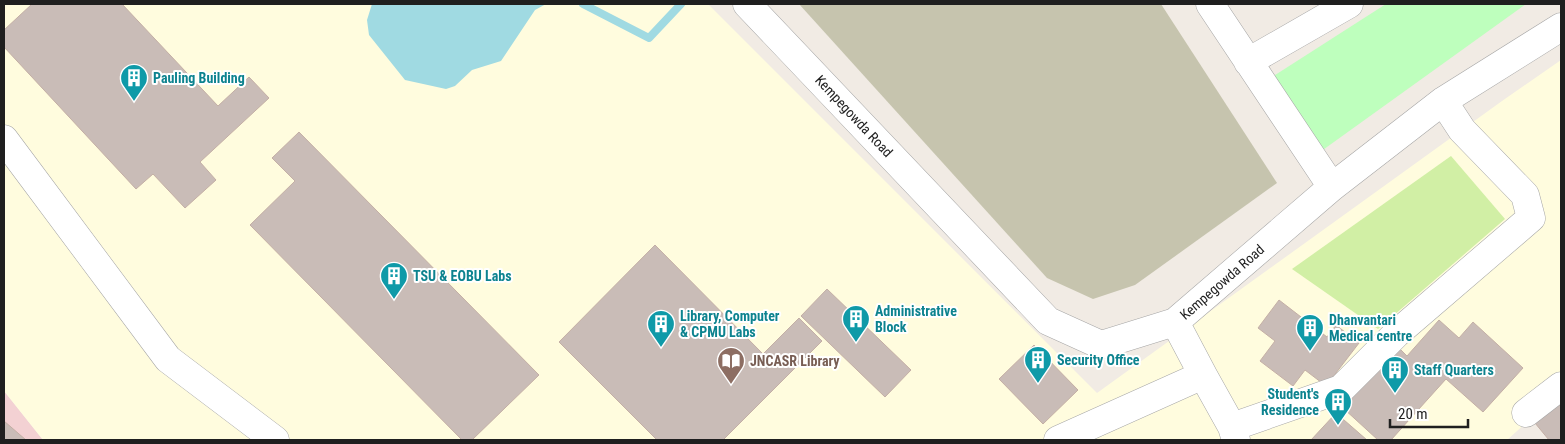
<svg xmlns="http://www.w3.org/2000/svg" width="1565" height="444" font-family="'Roboto Condensed',sans-serif">
  <rect width="100%" height="100%" fill="#f1ebe4"/>
  <path fill="#f3d1d3" d="M 4,391 L 43,440 L 4,440 Z"/>
  <path fill="#fffcde" d="M 4,4 L 708,4 L 1097,393 L 1502,101 L 1561,60 L 1561,392 L 1507,440 L 43,440 L 4,391 Z"/>
  <path fill="#c6c4ae" d="M 799,4 L 1161,4 L 1277,183 L 1135,285 L 1093,299 L 1047,278 Z"/>
  <path fill="#d1efa5" d="M 1451,156 L 1505,219 L 1378,329 L 1292,269 Z"/>
  <path fill="#beffbd" d="M 1386,4 L 1526,4 L 1320,152 L 1272,77 Z"/>
  <path fill="#a0dae2" d="M 372,4 L 546,4 L 535,10 L 501,61 L 472,70 L 455,86 L 446,89 L 405,80 L 369,35 L 367,20 Z"/>
  <g fill="none" stroke-linecap="round" stroke-linejoin="round">
    <path stroke="#a0dae2" stroke-width="8" d="M 583,4 L 649,38 L 681,4"/>
  </g>
  <path fill="#c9bcb7" stroke="#c4afa5" d="M 32,4 L 122,4 L 218,106 L 249,77 L 269,98 L 200,162 L 216,180 L 185,208 L 153,174 L 136,189 L 4,47 L 4,30 Z
    M 299,132 L 539,375 L 472,440 L 462,440 L 250,225 L 295,181 L 272,158 Z
    M 655,245 L 763,354 L 799,318 L 822,341 L 723,440 L 657,440 L 559,342 Z
    M 827,289 L 911,370 L 885,397 L 801,316 Z
    M 1279,300 L 1327,337 L 1336,325 L 1359,343 L 1326,386 L 1305,370 L 1293,386 L 1260,361 L 1275,341 L 1258,328 Z
    M 1439,320 L 1459,338 L 1473,322 L 1523,368 L 1483,412 L 1446,379 L 1391,440 L 1378,440 L 1343,408 L 1398,347 L 1407,356 Z
    M 1034,345 L 1078,390 L 1043,424 L 999,379 Z
    M 1561,402 L 1561,440 L 1549,440 L 1535,423 Z
    M 1336,413 L 1367,440 L 1311,440 Z
    M 4,421 L 26,440 L 4,440 Z"/>
  <g fill="none" stroke-linecap="round" stroke-linejoin="round">
    <defs>
      <path id="minor" d="M 747,4 L 1048,321 L 1101,345 L 1175,322 L 1332,187 L 1443,101 L 1561,27
        M 1210,4 L 1332,187
        M 1248,62 L 1349,4
        M 4,139 L 168,359 L 275,440
        M 1203,375 L 1232,427 L 1236,440
        M 1526,413 L 1561,386
        M 1232,427 L 1341,389 L 1396,334 L 1531,218 L 1525,195 L 1462,130 L 1443,101
        M 1058,440 L 1203,375 L 1175,322"/>
    </defs>
    <use href="#minor" stroke="#a6a6a6" stroke-width="29"/>
    <use href="#minor" stroke="#fff" stroke-width="28"/>
  </g>
  <defs>
    <symbol id="building-pin" viewBox="-11 -11 22 30"><path d="M0 17L-7.5 6A9.5 9.5 0 1 1 7.5 6Z" fill="#0f9aa8" stroke="#fff"/><path d="M-4-6H4V6H1V3H-1V6H-4ZM-2.5-4.3h1.7v1.8h-1.7ZM.8-4.3h1.7v1.8H.8ZM-2.5-1h1.7V.8h-1.7ZM.8-1h1.7V.8H.8Z" fill="#fff"/></symbol>
    <symbol id="library-pin" viewBox="-11 -11 22 30"><path d="M0 17L-7.5 6A9.5 9.5 0 1 1 7.5 6Z" fill="#8d6e63" stroke="#fff"/><path d="M-6-4Q-3-5.5-.7-3.5V5Q-3 3-6 4ZM6-4Q3-5.5 .7-3.5V5Q3 3 6 4Z" fill="#fff"/></symbol>
  </defs>
  <g fill-rule="evenodd">
    <use href="#building-pin" x="118" y="62" width="32" height="43"/>
    <use href="#building-pin" x="378" y="260" width="32" height="43"/>
    <use href="#building-pin" x="840" y="303" width="32" height="43"/>
    <use href="#building-pin" x="645" y="308" width="32" height="43"/>
    <use href="#building-pin" x="1294" y="312" width="32" height="43"/>
    <use href="#building-pin" x="1022" y="344" width="32" height="43"/>
    <use href="#library-pin" x="715" y="345" width="32" height="43"/>
    <use href="#building-pin" x="1379" y="354" width="32" height="43"/>
    <use href="#building-pin" x="1322" y="386" width="32" height="43"/>
  </g>
  <g text-anchor="middle" stroke-width="4" stroke-linejoin="round" paint-order="stroke">
    <g font-size="14" font-weight="bold" fill="#0d838f" stroke="#fff" text-anchor="start">
      <text x="153" y="83">Pauling Building</text>
      <text x="413" y="281">TSU &amp; EOBU Labs</text>
      <text x="875" y="316">Administrative<tspan x="875" dy="16">Block</tspan></text>
      <text x="680" y="321">Library, Computer<tspan x="680" dy="16">&amp; CPMU Labs</tspan></text>
      <text x="1329" y="325">Dhanvantari<tspan x="1329" dy="16">Medical centre</tspan></text>
      <text x="1057" y="365">Security Office</text>
      <text x="1414" y="375">Staff Quarters</text>
      <text x="1319" y="399" text-anchor="end">Student's<tspan x="1319" dy="16">Residence</tspan></text>
    </g>
    <g font-size="14" fill="#1f1f1f" stroke="#fff">
      <text transform="translate(854 116) rotate(47)" y="5">Kempegowda Road</text>
      <text transform="translate(1222 282) rotate(-41)" y="5">Kempegowda Road</text>
    </g>
    <g font-size="14" font-weight="bold" fill="#785e54" stroke="#fff" text-anchor="start">
      <text x="750" y="366">JNCASR Library</text>
    </g>
  </g>
  <rect width="1565" height="444" fill="none" stroke="#1f1f1f" stroke-width="10"/>
  <path d="M1390 419v8h78v-8" fill="none" stroke="#1f1f1f" stroke-width="2.5"/>
  <text x="1398" y="419" font-size="15" fill="#1f1f1f" stroke="#ffffff" stroke-width="4" paint-order="stroke">20 m</text>
</svg>
